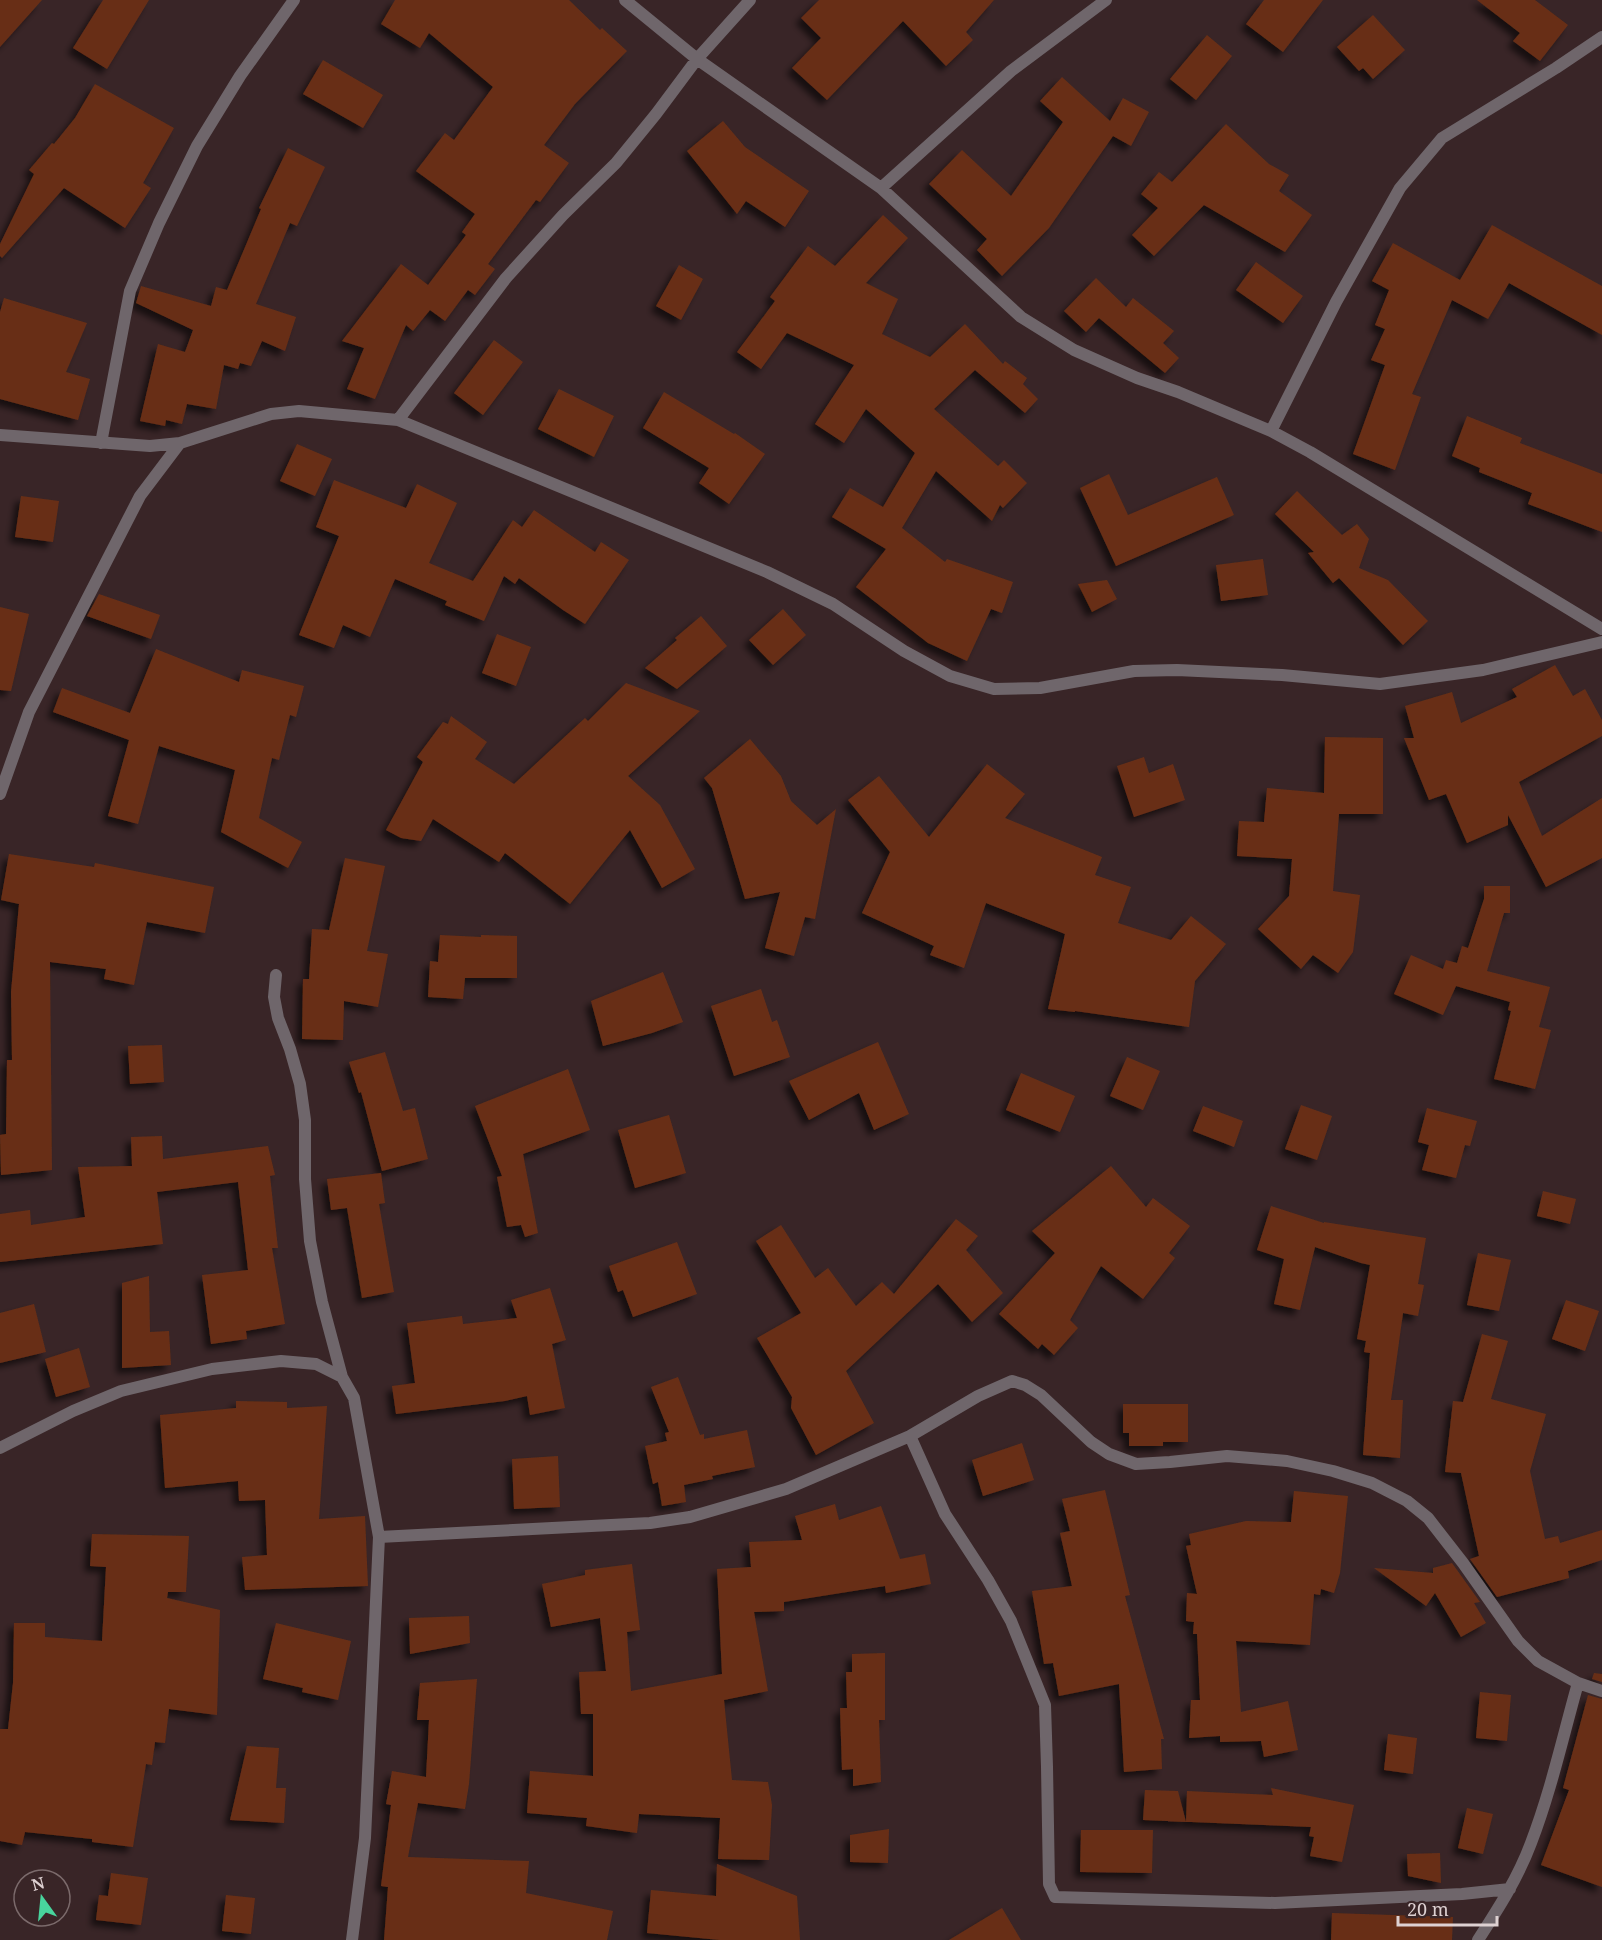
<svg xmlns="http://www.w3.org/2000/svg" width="1602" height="1940" font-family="'Noto Serif',serif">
  <defs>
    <filter id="shadow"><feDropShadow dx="-5.5" dy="5.5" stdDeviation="3" flood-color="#0009"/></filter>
  </defs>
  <rect width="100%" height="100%" fill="#392527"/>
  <path fill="#672f16" filter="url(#shadow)" d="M 0,0 L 42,0 L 0,47 Z
    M 103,0 L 149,0 L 107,69 L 73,48 Z
    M 395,0 L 569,0 L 600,30 L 602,28 L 627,51 L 575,104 L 544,145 L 569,163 L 540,202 L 536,200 L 488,264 L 495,269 L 475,295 L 468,290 L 445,321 L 430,310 L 413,331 L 406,325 L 375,399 L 347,389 L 364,348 L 342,341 L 401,264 L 428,285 L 466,235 L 462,232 L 475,214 L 416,171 L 445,133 L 454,140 L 493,87 L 429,33 L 420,48 L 381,24 Z
    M 819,0 L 994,0 L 966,32 L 973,40 L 946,66 L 903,21 L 827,100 L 792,68 L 821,38 L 801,18 Z
    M 1264,0 L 1323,0 L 1283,52 L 1246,24 Z
    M 1477,0 L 1535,0 L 1568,25 L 1540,61 L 1513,41 L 1520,33 Z
    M 1373,15 L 1405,50 L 1373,79 L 1363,68 L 1359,71 L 1337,47 Z
    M 1207,35 L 1232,56 L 1196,100 L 1170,79 Z
    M 323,60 L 383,95 L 363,128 L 303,94 Z
    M 1062,77 L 1110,121 L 1123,98 L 1149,112 L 1131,146 L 1113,136 L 1049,228 L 1002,276 L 977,250 L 987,239 L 929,184 L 962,150 L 1011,196 L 1063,122 L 1040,101 Z
    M 95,84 L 174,128 L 143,183 L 151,188 L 125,228 L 64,188 L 2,258 L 0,256 L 0,244 L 34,174 L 29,170 L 52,143 L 54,144 L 75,118 Z
    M 723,121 L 745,147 L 809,191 L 785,227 L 746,201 L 737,214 L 687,151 Z
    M 1226,124 L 1269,164 L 1289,175 L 1279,191 L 1312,215 L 1285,252 L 1204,205 L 1154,256 L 1132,235 L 1158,208 L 1141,194 L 1159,172 L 1172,182 Z
    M 288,148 L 325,167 L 297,226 L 290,223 L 256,304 L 296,317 L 285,351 L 262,341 L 251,366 L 240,363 L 238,369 L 224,365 L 216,409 L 187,404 L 182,424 L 166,420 L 165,426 L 140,421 L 158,344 L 185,352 L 193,330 L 136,303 L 141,286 L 211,306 L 216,287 L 227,290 L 261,209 L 259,208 Z
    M 883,215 L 908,238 L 866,283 L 898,299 L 882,334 L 930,357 L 965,324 L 1003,364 L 1005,361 L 1027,378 L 1023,384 L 1038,399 L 1025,413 L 975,370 L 934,409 L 998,466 L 1004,460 L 1027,483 L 1003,508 L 1000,505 L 992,521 L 936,471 L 902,528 L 945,562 L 947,559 L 1013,582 L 1002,613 L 991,609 L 967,661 L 928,643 L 856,587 L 886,549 L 832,517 L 850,488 L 883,507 L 915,453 L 866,409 L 844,443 L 815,424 L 854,365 L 787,333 L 761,369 L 737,352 L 775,301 L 770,297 L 808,246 L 835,266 Z
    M 1492,225 L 1602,286 L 1602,335 L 1509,283 L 1488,319 L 1452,300 L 1412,394 L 1421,397 L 1395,470 L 1353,454 L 1385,365 L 1371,360 L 1385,329 L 1375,325 L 1389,290 L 1372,281 L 1393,243 L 1460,280 Z
    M 1256,262 L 1303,296 L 1283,323 L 1236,290 Z
    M 679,265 L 703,279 L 681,320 L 656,306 Z
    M 1096,278 L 1126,307 L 1133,298 L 1174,331 L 1163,343 L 1179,358 L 1165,373 L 1099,318 L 1086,332 L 1064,311 Z
    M 4,298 L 87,323 L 66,372 L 90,379 L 78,420 L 0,399 L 0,312 Z
    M 494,340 L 523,362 L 483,415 L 454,393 Z
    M 559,389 L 614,416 L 594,457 L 538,429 Z
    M 664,392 L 734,434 L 735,433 L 765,454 L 729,504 L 699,483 L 709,468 L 643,428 Z
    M 1467,416 L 1522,438 L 1520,443 L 1602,474 L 1602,532 L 1528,504 L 1532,493 L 1479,472 L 1480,468 L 1452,456 Z
    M 297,444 L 332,459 L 315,496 L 280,481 Z
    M 1109,474 L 1128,515 L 1217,477 L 1234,515 L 1116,566 L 1080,488 Z
    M 334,480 L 406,508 L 417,484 L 457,503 L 429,563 L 473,581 L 513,520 L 522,527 L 534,510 L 595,552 L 601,542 L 629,560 L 585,624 L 563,610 L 519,578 L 515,584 L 504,576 L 484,621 L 445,605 L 447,601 L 395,579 L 370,637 L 343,625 L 334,648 L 299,635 L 339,536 L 316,527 Z
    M 1297,491 L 1342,535 L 1357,524 L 1369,539 L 1359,568 L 1388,580 L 1428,621 L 1403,645 L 1339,578 L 1333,583 L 1308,553 L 1314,552 L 1275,514 Z
    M 21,496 L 59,501 L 53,542 L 15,537 Z
    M 1263,559 L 1268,595 L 1221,601 L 1216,565 Z
    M 1107,580 L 1117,599 L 1092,612 L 1078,584 Z
    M 99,594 L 160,615 L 151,639 L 87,616 Z
    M 0,607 L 29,614 L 11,691 L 0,690 Z
    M 783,609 L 806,635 L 773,665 L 749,640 Z
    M 701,616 L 727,646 L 677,689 L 645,668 L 677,640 L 675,638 Z
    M 497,634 L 531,647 L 516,686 L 482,673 Z
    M 156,649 L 239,682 L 242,670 L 304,686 L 296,717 L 290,715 L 279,760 L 272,758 L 259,818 L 302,842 L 288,868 L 221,832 L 235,770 L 159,746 L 138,824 L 108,816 L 129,740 L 53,712 L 62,688 L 130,713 Z
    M 1555,665 L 1573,696 L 1585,689 L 1602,720 L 1602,736 L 1519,782 L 1542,836 L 1602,798 L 1602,858 L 1546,887 L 1508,815 L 1508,825 L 1467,843 L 1446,794 L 1429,800 L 1404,738 L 1414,738 L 1405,706 L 1452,692 L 1461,723 L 1517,697 L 1512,689 Z
    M 626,683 L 700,711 L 628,776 L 660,805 L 695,869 L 662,888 L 630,830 L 570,904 L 505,853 L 499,862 L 433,819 L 421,841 L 401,838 L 386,830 L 423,762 L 417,757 L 443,722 L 448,724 L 451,716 L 487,742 L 475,759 L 514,784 L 585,718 L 588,721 Z
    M 1325,737 L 1383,738 L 1383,814 L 1339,814 L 1333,891 L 1360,895 L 1353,952 L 1338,973 L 1313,955 L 1301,969 L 1258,929 L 1289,896 L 1292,859 L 1237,856 L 1239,821 L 1264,822 L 1267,788 L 1324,793 Z
    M 750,739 L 781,776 L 791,801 L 817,825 L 836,809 L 815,919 L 805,917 L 794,956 L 765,948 L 780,892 L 745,899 L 712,788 L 704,778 Z
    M 1144,757 L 1149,773 L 1173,764 L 1185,800 L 1134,817 L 1117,766 Z
    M 987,764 L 1025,794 L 1005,818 L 1102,857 L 1095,875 L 1131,887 L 1118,923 L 1171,940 L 1191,916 L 1226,944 L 1195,981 L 1189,1027 L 1075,1011 L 1075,1012 L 1048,1009 L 1065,934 L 986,903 L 964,968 L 930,955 L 934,946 L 862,913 L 890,852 L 848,800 L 879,776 L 929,837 Z
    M 9,854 L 94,867 L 95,863 L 214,887 L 205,933 L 147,922 L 134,985 L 104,979 L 106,969 L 50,962 L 52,1170 L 1,1175 L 0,1135 L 6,1134 L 7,1060 L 12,1060 L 11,992 L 19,904 L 1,900 Z
    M 345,858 L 385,866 L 367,951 L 388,954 L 378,1007 L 344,1001 L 343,1040 L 302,1039 L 303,979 L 309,979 L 312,929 L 329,930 Z
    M 1484,886 L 1510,886 L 1510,913 L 1504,913 L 1487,971 L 1550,987 L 1539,1027 L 1551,1030 L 1535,1089 L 1494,1079 L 1511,1011 L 1508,1010 L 1510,1002 L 1456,986 L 1443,1015 L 1394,994 L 1411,955 L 1443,969 L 1446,960 L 1457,963 L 1462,946 L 1468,948 L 1484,899 Z
    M 440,935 L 481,937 L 481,935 L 517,936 L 517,978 L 465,978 L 463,999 L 428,997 L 430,961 L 438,962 Z
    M 663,972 L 683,1022 L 652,1033 L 603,1046 L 591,1001 Z
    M 761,989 L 772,1022 L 777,1020 L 790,1057 L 734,1076 L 711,1006 Z
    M 878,1042 L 909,1114 L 874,1130 L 859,1093 L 809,1120 L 789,1081 Z
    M 162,1045 L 164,1082 L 130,1084 L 128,1046 Z
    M 385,1052 L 403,1111 L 415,1108 L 428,1159 L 382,1171 L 361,1092 L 359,1093 L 349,1062 Z
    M 1127,1057 L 1160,1071 L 1143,1110 L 1110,1096 Z
    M 568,1069 L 590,1130 L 523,1154 L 538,1233 L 525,1237 L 521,1225 L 507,1227 L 497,1177 L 502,1176 L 475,1106 Z
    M 1021,1073 L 1075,1096 L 1060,1132 L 1006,1110 Z
    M 1301,1105 L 1332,1116 L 1317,1160 L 1285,1149 Z
    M 1203,1106 L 1243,1121 L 1234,1147 L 1193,1131 Z
    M 1427,1108 L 1477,1121 L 1470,1146 L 1465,1145 L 1456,1178 L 1422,1170 L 1429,1145 L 1418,1142 Z
    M 669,1115 L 686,1173 L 635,1188 L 618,1130 Z
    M 162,1136 L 163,1159 L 268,1146 L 275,1175 L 270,1176 L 278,1248 L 272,1248 L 285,1324 L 246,1331 L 247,1339 L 211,1344 L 202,1275 L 248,1270 L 238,1182 L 157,1192 L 163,1244 L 0,1262 L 0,1214 L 30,1210 L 31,1225 L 85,1217 L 78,1167 L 132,1166 L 131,1137 Z
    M 1111,1166 L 1146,1207 L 1153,1198 L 1190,1226 L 1169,1253 L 1175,1258 L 1143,1299 L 1101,1266 L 1070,1320 L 1078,1328 L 1054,1355 L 1042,1344 L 1038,1349 L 999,1314 L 1055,1253 L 1032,1231 Z
    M 381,1173 L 385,1203 L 379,1204 L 394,1292 L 362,1298 L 347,1208 L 331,1210 L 327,1179 Z
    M 1543,1191 L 1576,1199 L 1570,1224 L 1537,1216 Z
    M 1271,1206 L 1324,1223 L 1324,1222 L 1426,1238 L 1418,1284 L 1424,1285 L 1418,1316 L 1403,1313 L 1391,1400 L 1403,1400 L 1400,1458 L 1363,1455 L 1370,1353 L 1364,1352 L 1366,1341 L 1357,1339 L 1370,1265 L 1361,1263 L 1315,1247 L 1300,1310 L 1274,1304 L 1284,1259 L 1257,1250 Z
    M 956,1219 L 978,1236 L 966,1250 L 1003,1293 L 972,1322 L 938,1284 L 846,1371 L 874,1423 L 816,1455 L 791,1408 L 792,1397 L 757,1338 L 801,1313 L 756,1241 L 781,1225 L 815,1278 L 828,1268 L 856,1306 L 882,1282 L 894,1294 Z
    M 677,1242 L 697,1294 L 633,1317 L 623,1290 L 618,1292 L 609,1266 Z
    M 1478,1253 L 1511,1260 L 1499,1311 L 1467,1305 Z
    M 149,1276 L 150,1332 L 169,1331 L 171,1365 L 122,1368 L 122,1283 Z
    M 550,1288 L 566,1340 L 552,1344 L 565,1408 L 530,1415 L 527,1396 L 505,1401 L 396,1414 L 392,1386 L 415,1383 L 407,1323 L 462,1316 L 463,1324 L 517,1318 L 511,1300 Z
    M 1566,1300 L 1599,1311 L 1585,1351 L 1552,1339 Z
    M 34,1304 L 46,1352 L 0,1363 L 0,1313 Z
    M 1482,1334 L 1508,1341 L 1491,1399 L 1546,1414 L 1530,1471 L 1545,1539 L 1558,1536 L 1560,1543 L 1602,1530 L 1602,1560 L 1568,1571 L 1569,1578 L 1497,1597 L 1470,1559 L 1479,1556 L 1461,1473 L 1445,1472 L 1453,1401 L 1463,1402 Z
    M 79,1348 L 90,1387 L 56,1397 L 45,1359 Z
    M 678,1377 L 700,1435 L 704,1434 L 704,1439 L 747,1430 L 755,1467 L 712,1476 L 713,1479 L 684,1485 L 686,1502 L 662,1506 L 658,1482 L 653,1484 L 645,1446 L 667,1441 L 665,1433 L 669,1432 L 651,1387 Z
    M 236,1401 L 287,1402 L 287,1408 L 327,1406 L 319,1519 L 365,1516 L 368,1586 L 245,1590 L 242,1557 L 267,1555 L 265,1500 L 239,1501 L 238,1481 L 165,1488 L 160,1415 L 236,1408 Z
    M 1123,1404 L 1188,1404 L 1188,1442 L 1163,1442 L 1163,1446 L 1129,1446 L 1129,1433 L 1123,1433 Z
    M 1022,1443 L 1034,1480 L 983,1496 L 972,1460 Z
    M 558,1456 L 560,1507 L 514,1509 L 512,1459 Z
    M 1105,1490 L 1130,1595 L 1125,1596 L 1164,1739 L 1161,1739 L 1162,1769 L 1124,1772 L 1119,1684 L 1059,1696 L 1053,1663 L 1044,1664 L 1032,1591 L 1072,1586 L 1060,1533 L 1070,1531 L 1062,1499 Z
    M 1294,1491 L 1348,1496 L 1340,1573 L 1334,1593 L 1321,1589 L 1320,1595 L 1314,1594 L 1310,1645 L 1236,1641 L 1241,1712 L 1288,1701 L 1298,1750 L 1264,1757 L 1261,1741 L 1220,1742 L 1220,1736 L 1189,1738 L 1191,1700 L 1200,1700 L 1197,1634 L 1193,1634 L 1194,1622 L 1186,1621 L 1187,1593 L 1197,1594 L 1186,1546 L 1191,1545 L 1189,1534 L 1246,1521 L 1291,1522 Z
    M 835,1504 L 839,1520 L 881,1506 L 900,1559 L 925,1554 L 931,1584 L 886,1593 L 885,1586 L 784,1602 L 784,1611 L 754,1612 L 768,1691 L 724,1700 L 732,1780 L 768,1782 L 772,1805 L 769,1860 L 718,1859 L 720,1818 L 639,1814 L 637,1833 L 586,1826 L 587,1818 L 527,1813 L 530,1771 L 593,1776 L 593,1714 L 581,1714 L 579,1672 L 606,1671 L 600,1618 L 551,1627 L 542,1584 L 585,1575 L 585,1570 L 632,1564 L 640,1630 L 627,1632 L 631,1691 L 722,1674 L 717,1569 L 751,1567 L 749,1542 L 802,1540 L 795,1516 Z
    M 92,1534 L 189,1536 L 186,1592 L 168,1592 L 167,1598 L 220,1610 L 217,1715 L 169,1709 L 165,1743 L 155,1742 L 152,1765 L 146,1764 L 133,1847 L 92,1842 L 92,1839 L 25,1832 L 22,1845 L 0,1841 L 0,1729 L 8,1729 L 13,1683 L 14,1623 L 45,1623 L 45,1637 L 102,1641 L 106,1567 L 90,1566 Z
    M 1452,1563 L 1480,1602 L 1474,1603 L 1486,1623 L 1461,1637 L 1435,1593 L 1426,1606 L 1374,1568 L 1433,1573 L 1433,1568 Z
    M 469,1616 L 470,1643 L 410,1654 L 409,1618 Z
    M 276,1623 L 351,1641 L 338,1700 L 302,1692 L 303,1688 L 263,1679 Z
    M 885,1653 L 885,1720 L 879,1720 L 881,1782 L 853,1786 L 853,1769 L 842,1770 L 840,1708 L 847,1708 L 846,1672 L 852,1672 L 852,1654 Z
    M 1594,1673 L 1602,1674 L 1602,1682 L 1592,1679 Z
    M 477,1679 L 469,1784 L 465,1809 L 418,1803 L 408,1857 L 529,1861 L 526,1893 L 613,1911 L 607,1940 L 384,1940 L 388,1887 L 381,1886 L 391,1805 L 386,1804 L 392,1771 L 426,1777 L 429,1720 L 417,1720 L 420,1683 Z
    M 1480,1692 L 1511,1695 L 1507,1741 L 1476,1738 Z
    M 1588,1695 L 1602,1699 L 1602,1887 L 1541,1865 L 1569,1790 L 1563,1788 Z
    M 1388,1734 L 1417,1738 L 1413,1774 L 1384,1770 Z
    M 247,1746 L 279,1748 L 276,1788 L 286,1788 L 284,1823 L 230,1820 Z
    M 1271,1788 L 1354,1805 L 1342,1862 L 1310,1856 L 1314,1837 L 1309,1836 L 1311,1827 L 1143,1820 L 1145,1790 L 1178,1791 L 1186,1822 L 1187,1791 L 1273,1795 Z
    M 1467,1808 L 1493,1814 L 1483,1854 L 1458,1848 Z
    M 889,1829 L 888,1863 L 850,1862 L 850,1835 Z
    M 1081,1830 L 1153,1830 L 1152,1873 L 1080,1872 Z
    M 1440,1853 L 1441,1883 L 1408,1876 L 1407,1854 Z
    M 717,1864 L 797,1896 L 800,1940 L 720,1940 L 647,1933 L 651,1890 L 716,1896 Z
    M 111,1873 L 148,1878 L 141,1925 L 96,1920 L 99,1895 L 108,1896 Z
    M 226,1895 L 255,1898 L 251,1934 L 222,1931 Z
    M 1002,1908 L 1021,1940 L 949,1940 Z
    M 1332,1913 L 1453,1917 L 1452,1940 L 1331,1940 Z"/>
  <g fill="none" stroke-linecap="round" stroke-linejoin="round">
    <path stroke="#6f666b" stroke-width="12" d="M 625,0 L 697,59 L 881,188 L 1021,317 L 1074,350 L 1137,378 L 1178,392 L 1271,431 L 1310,452 L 1602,629
      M 881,188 L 1011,71 L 1106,0
      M 398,420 L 506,278 L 563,215 L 616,163 L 656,114 L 697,59 L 750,0
      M 1271,431 L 1336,302 L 1400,188 L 1442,138 L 1556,68 L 1602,37
      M 0,435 L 150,446 L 180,443 L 271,414 L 299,411 L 398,420 L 767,572 L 833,604 L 904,651 L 950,676 L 994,689 L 1040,688 L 1134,671 L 1177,670 L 1282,675 L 1380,684 L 1483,670 L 1602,642
      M 101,443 L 130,291 L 159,223 L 197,146 L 240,76 L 294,0
      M 0,794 L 29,712 L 140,496 L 180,443
      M 276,975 L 274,997 L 278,1018 L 290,1049 L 300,1084 L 305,1120 L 305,1179 L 310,1241 L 322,1302 L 342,1377
      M 910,1436 L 945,1514 L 988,1580 L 1011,1621 L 1045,1705 L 1047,1767 L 1049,1884 L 1055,1897 L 1275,1903 L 1462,1894 L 1510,1889
      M 0,1448 L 73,1411 L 121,1391 L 212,1369 L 281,1361 L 316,1364 L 342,1377 L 354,1398 L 379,1537 L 365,1838 L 352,1940
      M 379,1537 L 650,1523 L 690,1517 L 786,1489 L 910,1436 L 978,1396 L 1012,1381 L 1025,1385 L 1041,1395 L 1091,1442 L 1109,1454 L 1136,1464 L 1170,1462 L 1227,1456 L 1287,1461 L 1333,1471 L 1372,1483 L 1407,1501 L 1428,1518 L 1463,1563 L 1518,1641 L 1538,1661 L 1578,1683 L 1602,1691
      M 1478,1940 C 1498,1909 1518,1878 1531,1843 C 1551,1791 1563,1736 1578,1683"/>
  </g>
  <g transform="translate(42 1898) rotate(345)"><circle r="28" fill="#392527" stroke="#7b6a6b" stroke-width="1.5"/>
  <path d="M0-4.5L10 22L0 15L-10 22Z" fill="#48d49d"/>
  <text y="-9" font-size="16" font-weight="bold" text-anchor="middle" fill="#ded1d2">N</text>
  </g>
  <path d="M1398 1916v9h99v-9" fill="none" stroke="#ded1d2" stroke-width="3"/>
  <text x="1407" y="1916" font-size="18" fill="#ded1d2" stroke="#392527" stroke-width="4.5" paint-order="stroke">20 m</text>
</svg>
